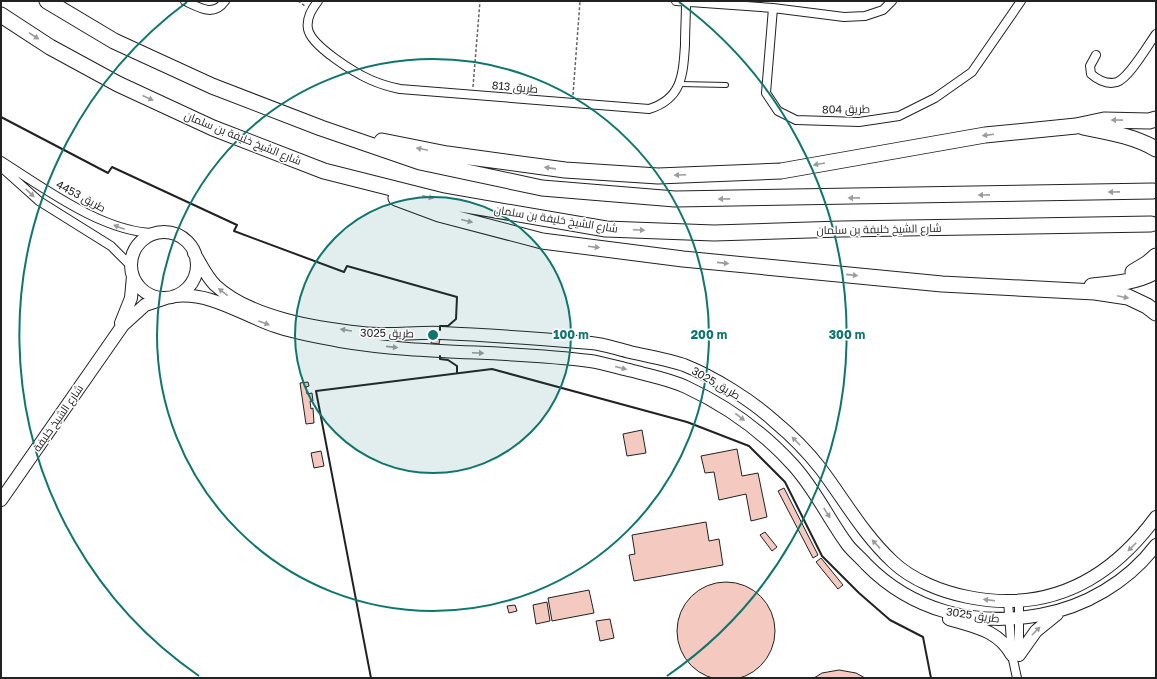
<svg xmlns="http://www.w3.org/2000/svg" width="1157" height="679" font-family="'Golos Text',Cairo,sans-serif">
  <rect width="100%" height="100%" fill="#fff"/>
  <path fill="#f3c9c0" stroke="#222" d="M 432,337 L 440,339 L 439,344 L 431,343 Z
    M 308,382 L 309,386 L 306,387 L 307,394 L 312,393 L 313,401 L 310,401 L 311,409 L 313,408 L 314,423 L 306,424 L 300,383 Z
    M 642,430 L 646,453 L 627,456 L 623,434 Z
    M 737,449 L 742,476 L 758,473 L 767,517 L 751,521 L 746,494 L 719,500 L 714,472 L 705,473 L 701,456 Z
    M 321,451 L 324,466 L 314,468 L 311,453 Z
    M 784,488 L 818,555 L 813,558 L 778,491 Z
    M 706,522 L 709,541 L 719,539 L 723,565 L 634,581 L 629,555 L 635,554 L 632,535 Z
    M 765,532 L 777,547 L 772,551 L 760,535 Z
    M 821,558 L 843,585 L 838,589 L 816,562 Z
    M677 631a49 49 0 1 1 98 0a49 49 0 1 1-98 0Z
    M 589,590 L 594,613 L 552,621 L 548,598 Z
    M 547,602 L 550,621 L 536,624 L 533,605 Z
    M 515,605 L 517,611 L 509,613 L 507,606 Z
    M 610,619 L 614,638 L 600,641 L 596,621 Z
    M 839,670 L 856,673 L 865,678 L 814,678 L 822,673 Z"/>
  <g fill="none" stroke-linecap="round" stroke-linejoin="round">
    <defs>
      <path id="lane" d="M 680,84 L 726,85"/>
      <path id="street" d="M 185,1 C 200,8 214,17 225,1
        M 318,1 C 312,9 306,18 308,29 C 311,46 355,73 371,80 C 380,84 390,87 400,89 L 649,109 C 682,99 683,75 685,45 C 685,31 686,16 686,2
        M 676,1 L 773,8 L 844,17 L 865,16 L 883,10 L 892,1
        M 773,8 L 766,93 L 778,111 L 796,120 L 859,122 L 899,116 L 935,98 L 972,72 L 1021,1
        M 1096,55 L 1090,66 L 1091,74 C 1098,80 1107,85 1117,82 C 1129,78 1148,45 1156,34
        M 1,161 C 44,188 105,234 157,233
        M 1,167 L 39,201 L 111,246 L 131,266
        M 1008,601 L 1012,655 L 1017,678
        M 1019,601 L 1019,655"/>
      <path id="secondary" d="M131 265a33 33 0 1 1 66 0a33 33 0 1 1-66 0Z
        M 194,253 C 201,264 206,276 215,285 C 250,318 317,328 362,333 C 388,336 415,332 441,333 C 491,335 542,339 591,343 C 604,344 617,349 630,352 C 647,356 667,359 684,365 C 714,377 751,400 774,421 C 791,435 807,451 821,469 C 845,501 863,534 893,562 C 912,580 942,592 968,597 C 1048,613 1109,581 1156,517
        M 175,296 C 211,292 242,315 275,326 C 295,333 319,337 340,341 C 423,355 507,350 590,361 C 604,363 619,368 633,371 C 651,376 669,379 686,387 C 727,406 763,432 793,465 C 815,489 828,518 847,544 C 852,551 860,557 866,564 C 912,611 975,627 1040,615 C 1085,607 1128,582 1156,545
        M 121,323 L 131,298 L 133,276
        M 1,500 L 123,325 L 145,305 L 166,298
        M 949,619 C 975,627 998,630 1012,655
        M 1019,655 L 1036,631 L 1057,614"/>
      <path id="highway" d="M 47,1 L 114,41 L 212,86 L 321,128 L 420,162 L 542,188 L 675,199 L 1153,191
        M 1,15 L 50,47 L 118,84 L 213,128 L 324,171 L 443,201 L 606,229 L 714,233 L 841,229 L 1151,224
        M 1083,127 C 1108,132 1134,136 1156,149
        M 382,141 L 447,154 L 565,170 L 658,176 L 781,171 L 985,135 L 1076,126 L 1104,120 L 1149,121 L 1156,119
        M 396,198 L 439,214 L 542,241 L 683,259 L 942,284 L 1095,292 L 1128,297 L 1147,306 L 1156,313
        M 1133,272 L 1148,263 L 1156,256
        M 1092,286 C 1113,284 1138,282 1156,271"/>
    </defs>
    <use href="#lane" stroke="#222" stroke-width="6"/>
    <use href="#street" stroke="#222" stroke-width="10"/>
    <use href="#secondary" stroke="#222" stroke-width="14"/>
    <use href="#highway" stroke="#222" stroke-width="17"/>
    <path stroke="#646464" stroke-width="1.5" stroke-dasharray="3 2" stroke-linecap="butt" d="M 298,1 L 305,6
      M 473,87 L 480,1
      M 573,95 L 580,1"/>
    <use href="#lane" stroke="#fff" stroke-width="4"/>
    <use href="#street" stroke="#fff" stroke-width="8"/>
    <use href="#secondary" stroke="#fff" stroke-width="12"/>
    <use href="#highway" stroke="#fff" stroke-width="15"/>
    <path stroke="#222" stroke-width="2" d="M 1,117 L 108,173 L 112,167 L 237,225 L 234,231 L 344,272 L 347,266 L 457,297 L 456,319 L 448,326 L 440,326 L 440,330
      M 440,356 L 440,359 L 448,360 L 457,366 L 457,373
      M 371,678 L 316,391 L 492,369 L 687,422 L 749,446 L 785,482 L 822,556 L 859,593 L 890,620 L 923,637 L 931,678"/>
  </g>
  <defs><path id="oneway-solid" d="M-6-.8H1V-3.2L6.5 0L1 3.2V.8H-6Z"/></defs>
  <g fill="#9c9c9c">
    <use href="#oneway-solid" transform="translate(34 36) rotate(33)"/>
    <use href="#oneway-solid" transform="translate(148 98) rotate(25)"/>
    <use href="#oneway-solid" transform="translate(1117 120) rotate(-179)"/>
    <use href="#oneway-solid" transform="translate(988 135) rotate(173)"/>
    <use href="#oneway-solid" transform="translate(422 149) rotate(-168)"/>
    <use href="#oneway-solid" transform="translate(819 164) rotate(170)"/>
    <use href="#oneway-solid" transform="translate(550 168) rotate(-172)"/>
    <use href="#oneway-solid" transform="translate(680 175) rotate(178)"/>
    <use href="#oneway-solid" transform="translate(1114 192) rotate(179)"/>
    <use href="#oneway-solid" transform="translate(30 193) rotate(43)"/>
    <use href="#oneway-solid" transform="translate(984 195) rotate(179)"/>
    <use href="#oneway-solid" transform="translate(428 197) rotate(14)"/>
    <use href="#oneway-solid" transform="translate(854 198) rotate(179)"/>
    <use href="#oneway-solid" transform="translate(724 199) rotate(179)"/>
    <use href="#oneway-solid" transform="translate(467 221) rotate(14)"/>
    <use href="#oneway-solid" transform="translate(119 227) rotate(-159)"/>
    <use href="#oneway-solid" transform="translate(639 230) rotate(2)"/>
    <use href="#oneway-solid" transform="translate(594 247) rotate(7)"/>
    <use href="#oneway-solid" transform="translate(723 263) rotate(6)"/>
    <use href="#oneway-solid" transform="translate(852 275) rotate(6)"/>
    <use href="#oneway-solid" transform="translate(223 292) rotate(-143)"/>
    <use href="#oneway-solid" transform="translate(1123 297) rotate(12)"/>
    <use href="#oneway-solid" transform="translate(264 323) rotate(20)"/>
    <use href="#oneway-solid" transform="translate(346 330) rotate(-171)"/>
    <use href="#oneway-solid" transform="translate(392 347) rotate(6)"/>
    <use href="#oneway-solid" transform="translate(478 353) rotate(2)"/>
    <use href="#oneway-solid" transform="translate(621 368) rotate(14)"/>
    <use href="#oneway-solid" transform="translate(740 417) rotate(38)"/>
    <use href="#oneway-solid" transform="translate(796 441) rotate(-135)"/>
    <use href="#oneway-solid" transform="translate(827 513) rotate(57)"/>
    <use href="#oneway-solid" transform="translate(876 544) rotate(-133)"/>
    <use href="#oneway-solid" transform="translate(1132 547) rotate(135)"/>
    <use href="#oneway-solid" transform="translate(989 600) rotate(-173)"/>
    <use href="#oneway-solid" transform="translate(1036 631) rotate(-45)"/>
  </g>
  <circle cx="433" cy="335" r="138" fill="#0f766e" fill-opacity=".12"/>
  <g fill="none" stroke="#0f766e" stroke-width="2">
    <circle cx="433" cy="335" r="138"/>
    <circle cx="433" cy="335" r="276"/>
    <path d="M199 676A414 414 0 0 1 187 2M679 2A414 414 0 0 1 667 676"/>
  </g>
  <g text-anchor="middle" stroke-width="3" stroke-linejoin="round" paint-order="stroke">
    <g font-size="11" fill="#222" stroke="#fff">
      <text transform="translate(515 87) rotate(5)" y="4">طريق 813</text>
      <text transform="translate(846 109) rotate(-1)" y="4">طريق 804</text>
      <text transform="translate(243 138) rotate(22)" y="4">شارع الشيخ خليفة بن سلمان</text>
      <text transform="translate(81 196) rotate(28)" y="4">طريق 4453</text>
      <text transform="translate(556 219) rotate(9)" y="4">شارع الشيخ خليفة بن سلمان</text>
      <text transform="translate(879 229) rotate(-1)" y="4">شارع الشيخ خليفة بن سلمان</text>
      <text transform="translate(387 333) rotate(1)" y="4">طريق 3025</text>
      <text transform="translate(716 383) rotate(30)" y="4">طريق 3025</text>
      <text transform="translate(58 418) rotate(-55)" y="4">شارع الشيخ خليفة</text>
      <text transform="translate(973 615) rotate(8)" y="4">طريق 3025</text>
    </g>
  </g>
  <circle cx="433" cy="335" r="6" fill="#0f766e" stroke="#fff" stroke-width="2"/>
  <g font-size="12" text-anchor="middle" font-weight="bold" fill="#0f766e" stroke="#fff" stroke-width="3" stroke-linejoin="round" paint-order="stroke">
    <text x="571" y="339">100 m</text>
    <text x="709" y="339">200 m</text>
    <text x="847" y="339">300 m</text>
  </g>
  <rect width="1157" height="679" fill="none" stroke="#222222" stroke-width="4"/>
</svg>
